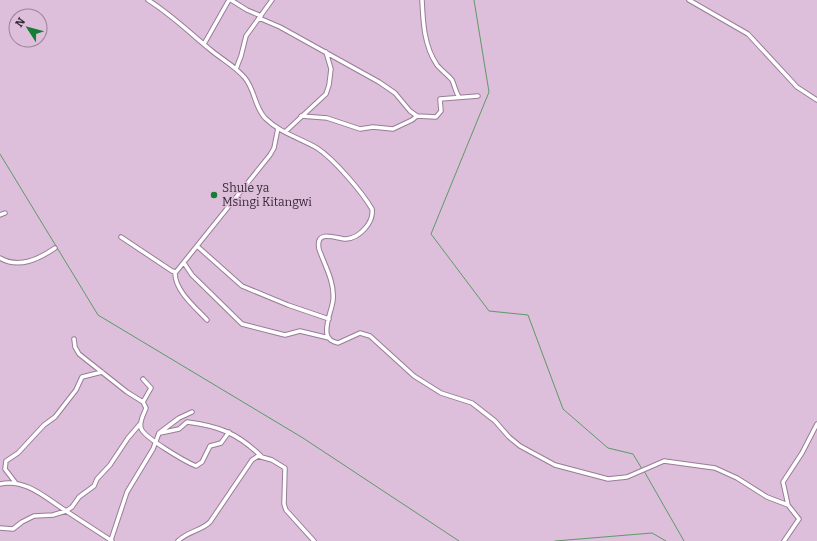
<svg xmlns="http://www.w3.org/2000/svg" width="817" height="541" font-family="Bitter,serif">
  <rect width="100%" height="100%" fill="#ddbedb"/>
  <g fill="none" stroke-linecap="round" stroke-linejoin="round">
    <path stroke="#5d9a66" stroke-width="1" d="M 474,0 L 489,92 L 431,234 L 489,311 L 528,315 L 563,409 L 608,448 L 633,454 L 642,469
      M 0,154 L 98,315 L 303,438 L 459,541
      M 644,471 L 684,541
      M 555,541 L 652,533 L 666,541"/>
    <defs>
      <path id="street" d="M 148,0 C 172,15 191,34 212,51 C 223,60 236,67 245,78 C 255,90 254,106 265,118 C 280,133 300,138 317,148 C 334,159 362,192 372,209 C 374,222 360,238 346,239 C 337,239 315,228 319,249 C 324,264 335,282 333,300 C 332,310 325,323 327,334 C 328,339 333,342 338,343 L 360,333 L 370,336 L 414,376 L 441,393 L 472,403 L 495,421 L 509,437 L 520,446 L 555,465 L 608,479 L 627,477 L 664,461 L 715,468 L 737,478 L 767,497 L 788,505
        M 231,0 L 247,10 L 261,16
        M 422,0 C 423,22 424,46 437,65 C 441,70 448,75 452,80 C 455,86 455,91 459,97
        M 689,0 L 748,34 L 797,87 L 817,100
        M 259,18 L 280,27 L 379,82 L 395,93 L 410,111 L 417,116
        M 204,44 L 229,0
        M 236,69 L 241,56 L 246,36 L 272,0
        M 301,116 L 327,118 L 360,129 L 373,127 L 393,129 L 412,120 L 417,116 L 436,117 L 441,111 L 440,99 L 478,96
        M 285,132 L 326,94 L 329,85 L 331,69 L 326,52
        M 0,215 L 5,213
        M 121,237 L 172,271 L 176,272 L 270,155 L 274,148 L 278,128
        M 197,246 L 242,286 L 288,305 L 329,319
        M 0,258 C 19,269 39,259 55,248
        M 184,263 L 192,275 L 242,324 L 285,335 L 300,331 L 329,338
        M 175,273 C 175,291 196,308 207,320
        M 74,339 L 75,347 L 79,354 L 127,392 L 143,402
        M 143,379 L 151,388 L 143,402 L 146,408 C 144,414 139,421 141,428 C 143,437 186,462 196,466 L 202,462 L 210,446 L 221,443 L 229,432
        M 160,433 L 179,429 L 187,422 C 219,426 237,433 261,456
        M 15,482 L 5,469 L 6,461 L 18,453 L 44,425 L 55,417 L 76,390 L 82,377 L 102,372
        M 0,484 C 25,478 46,498 66,511 L 72,507 L 79,497 L 94,486 L 97,479 L 110,465 L 128,438 L 140,424
        M 0,528 L 13,529 L 22,522 L 34,516 L 53,515 L 66,511 L 112,541
        M 111,540 L 127,492 L 153,449 L 159,433 L 179,418 L 192,412
        M 178,541 C 188,531 201,531 210,522 L 252,460 L 258,456 L 272,460 L 285,468 L 284,504 L 286,510 L 314,541
        M 784,541 L 799,519 L 788,505 L 783,482 L 802,453 L 817,424"/>
    </defs>
    <use href="#street" stroke="#997c98" stroke-width="5.5"/>
    <use href="#street" stroke="#fff" stroke-width="3.5"/>
  </g>
  <circle fill="#157e32" stroke="#ddbedb" stroke-width="1.5" cx="214" cy="195" r="4"/>
  <g text-anchor="middle" stroke-width="3" stroke-linejoin="round" paint-order="stroke">
    <g font-size="12" fill="#362a36" stroke="#ddbedb" text-anchor="start">
      <text x="222" y="192">Shule ya<tspan x="222" dy="14">Msingi Kitangwi</tspan></text>
    </g>
  </g>
  <g transform="translate(28 28) rotate(306)"><circle r="19" fill="#ddbedb" stroke="#9a8399"/>
  <path d="M0-3L7 15L0 10L-7 15Z" fill="#157e32"/>
  <text y="-6" font-size="11" font-weight="bold" text-anchor="middle" fill="#362a36">N</text>
  </g>
</svg>
